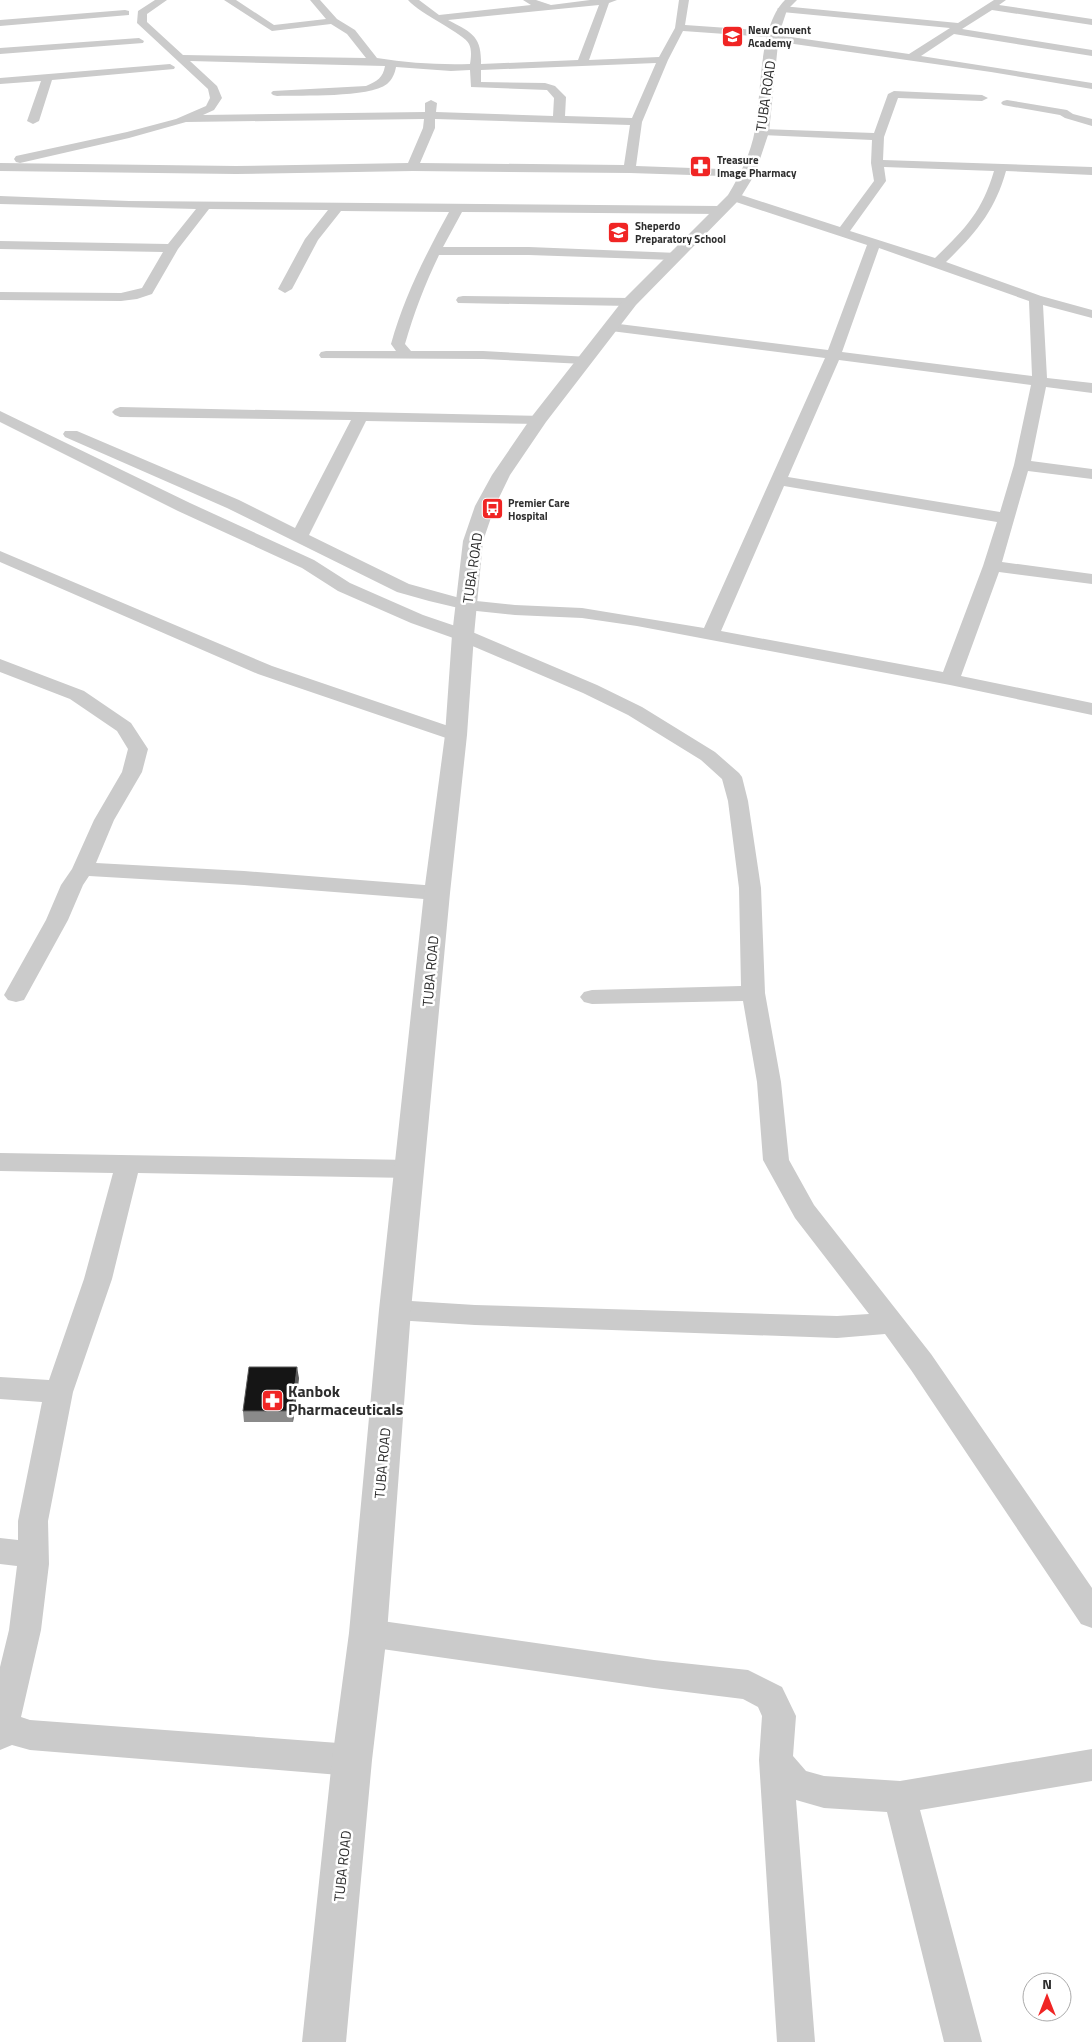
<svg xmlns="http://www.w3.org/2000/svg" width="1092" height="2042" viewBox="0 0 1092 2042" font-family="'Titillium Web',sans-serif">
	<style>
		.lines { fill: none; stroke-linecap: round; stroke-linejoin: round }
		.minor { fill: #cbcbcb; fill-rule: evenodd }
		.tertiary { fill: #cbcbcb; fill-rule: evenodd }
		.wall { fill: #8a8a8a }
		.shaded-wall { fill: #5b5b5b }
		.building { fill: #151515; stroke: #5b5b5b }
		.labels { text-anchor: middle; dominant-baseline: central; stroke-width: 5; stroke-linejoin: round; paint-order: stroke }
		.far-poi-label { font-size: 11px; font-weight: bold; fill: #2e2e2e; stroke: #fff; text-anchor: start }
		.street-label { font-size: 14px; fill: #2e2e2e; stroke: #fff }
		.near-poi-label { font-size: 16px; font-weight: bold; fill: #2e2e2e; stroke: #fff; text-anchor: start }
	</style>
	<rect width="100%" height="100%" fill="#fff"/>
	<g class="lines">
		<path class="minor" d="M155,0H167L147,14V22L183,55L366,58L347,34L331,24L272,31L224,0H236L274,25L326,19L310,0H320L337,19L355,30L377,58C408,63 439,65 470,64C471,58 472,50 469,44C465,34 420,14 408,0H419L439,15L531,5L523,0H536L551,5L590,0H617L609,3L589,60L659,57L675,28L679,0H689L685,25L773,31L777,32V35L909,54L950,28L782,12L777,9L782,6L958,23L994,0H1006L999,5L1092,19V25L992,10L962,29L1092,50V56L954,34L921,56L1092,83V89L991,72L773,41L769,40V37L683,31L668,60L642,122L636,166L748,170L754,174L752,177L630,173L413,171L236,174L0,171V163L236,166L408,163L423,128L424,119L186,122L129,138L20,163L16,162L14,159L16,156L127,132L176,119L206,106L210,98L208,89L137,23L138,11ZM599,5L578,60L481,64C482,35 470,32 448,20ZM190,61L385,66C383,78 377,81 366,86L273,91L271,93L273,95L277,96C301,95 369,98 387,84C392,80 395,73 396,67L451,71L470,70L471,87L547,90L554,98L553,116L436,112L437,103L431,100L425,103V112L203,115L214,110L222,98L217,86ZM656,63L632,118L565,116L566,97L555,86L545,83L481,82V70ZM435,119L630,125L624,165L420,163L435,128Z
			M125,10L129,11V15L0,26V20Z
			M139,38L144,41L143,43L0,54V48Z
			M170,64L175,67L174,69L52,80L39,121L33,124L27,121L41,81L0,84V78Z
			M894,91L982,95L988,98L982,101L898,98L884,137L883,160L1092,167V175L1006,171C995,211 975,234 946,262L1041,296L1092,310V318L1043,305L1047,378L1092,383V393L1046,387L1031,461L1092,469V479L1028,471L1002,562L1092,574V584L999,572L961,676L1092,703V715L950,685L637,626L582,618L515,615L467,610L429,601L397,592L227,508L65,437L63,434L65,431H77L239,500L295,528L351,420L120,417L115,415L112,412L115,409L120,407L544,416L547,419L544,422L539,424L366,421L309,535L409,584L467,600L515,605L582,608L704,628L825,358L611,331L606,330L604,327L606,324L611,323L828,350L867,245L730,200L728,197L730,194H738L840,227L874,181L871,163L872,140L762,135L756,132L762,129L874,133L888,94ZM884,167L994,171C982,212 965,229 935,258L850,231L886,181ZM879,248L1029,301L1032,376L842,352ZM839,360L1031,385L1014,465L1000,512L788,477ZM784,486L997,522L983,566L943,672L721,631Z
			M1007,100L1067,110L1073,114L1092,119V126L1065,118L1060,115L1003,105L1001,103L1003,101Z
			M0,196L129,201L719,206L725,210L719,214L462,212L443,247H529L678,253L680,256L673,260L529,255H439C425,284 414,313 405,344L411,351H483L589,357L591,360L589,363L584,364L483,359L321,358L319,355L321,352L326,351H396L391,344C404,297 426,254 449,212L341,211L318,240L292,289L285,293L278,289L305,239L328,210L209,209L178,249L152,294L137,299L121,301L0,300V292L121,293L142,288L163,252L0,249V241L168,244L196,209L0,204Z
			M463,296L630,298L637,302L630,306L458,303L456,300L458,297Z
			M0,411L190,503L314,560L350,583L423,615L470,631L597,685L642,707L715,752L739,773L742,777L748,801L761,888L765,993L781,1082L789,1160L814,1205L931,1354L1092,1588V1628L1081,1624L911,1370L885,1334L837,1338L475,1325L395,1320L385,1317L381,1310L385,1303L395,1300L475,1305L837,1316L869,1314L795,1218L763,1160L757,1082L743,1001L592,1004L584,1002L580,997L584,992L592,990L741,986L739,888L728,801L722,779L701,760L628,715L583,693L456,639L411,623L338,591L302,568L178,511L0,422Z
			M0,551L272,666L463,731L466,735L463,739L456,741L449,739L258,674L0,562Z
			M0,659L84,691L131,723L148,749L142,772L114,820L96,863L244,871L437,886L445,888L448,893L445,898L437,900L244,885L89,876L83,885L68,920L24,1000L16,1002L8,1000L4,995L46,920L61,885L72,869L94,820L122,772L128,749L117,731L70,699L0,672Z
			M0,1153L410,1160L419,1163L423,1169L419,1175L410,1178L138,1173L112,1279L73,1392L48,1521L49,1564L41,1630L21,1717L30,1720L352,1744L364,1749L369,1760L364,1771L352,1776L30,1750L12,1745L0,1750V1667L9,1630L17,1566L0,1564V1538L18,1540V1521L42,1402L0,1399V1377L49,1380L84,1279L113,1173L0,1171Z
			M368,1619L654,1660L748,1670L782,1687L796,1716L793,1756L806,1771L824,1776L900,1781L1092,1749V1781L920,1810L982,2042H944L887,1812L824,1808L796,1800L815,2042H777L759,1760L762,1716L758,1707L743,1699L654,1688L368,1647L357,1643L352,1633L357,1623Z"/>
		<path class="tertiary" d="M785,0H797L787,10L779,34L769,132L755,174L739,200L636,305L546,422L510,475L495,506L483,541L474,635L467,735L450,893L411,1310L387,1633L372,1760L346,2042H302L332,1760L349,1633L379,1310L424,893L445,735L452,635L463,541L475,506L492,475L533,415L624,299L728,195C740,175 751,153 755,130C762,94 758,26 785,0Z"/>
	</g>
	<path class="wall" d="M299,1378L293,1422H244L243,1411Z"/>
	<path class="shaded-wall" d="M297,1367L299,1378L293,1422L292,1411Z"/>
	<path class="building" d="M249,1367H297L292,1411H243Z"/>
	<defs>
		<symbol id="school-square" viewBox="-11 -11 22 22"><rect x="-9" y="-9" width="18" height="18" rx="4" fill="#f02524" stroke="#fff"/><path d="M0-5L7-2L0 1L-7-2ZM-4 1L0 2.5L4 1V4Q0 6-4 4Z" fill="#fff"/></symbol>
		<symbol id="pharmacy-square" viewBox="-11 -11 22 22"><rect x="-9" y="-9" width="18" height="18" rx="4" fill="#f02524" stroke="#fff"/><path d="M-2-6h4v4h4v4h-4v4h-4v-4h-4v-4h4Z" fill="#fff"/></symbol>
		<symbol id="bus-square" viewBox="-11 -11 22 22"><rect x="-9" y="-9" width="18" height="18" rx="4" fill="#f02524" stroke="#fff"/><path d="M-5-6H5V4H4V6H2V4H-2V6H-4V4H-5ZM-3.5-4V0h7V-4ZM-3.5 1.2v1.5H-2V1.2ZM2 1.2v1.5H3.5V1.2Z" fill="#fff"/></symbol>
	</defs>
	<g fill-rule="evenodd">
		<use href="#school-square" x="720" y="24" width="25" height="25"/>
		<use href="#pharmacy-square" x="688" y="154" width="25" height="25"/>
		<use href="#school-square" x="606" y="220" width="25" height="25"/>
		<use href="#bus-square" x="480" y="496" width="25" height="25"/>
		<use href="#pharmacy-square" x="260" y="1388" width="25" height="25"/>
	</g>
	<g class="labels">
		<g class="far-poi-label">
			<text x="748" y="30">New Convent<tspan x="748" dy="13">Academy</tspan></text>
			<text x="717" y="160">Treasure<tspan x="717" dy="13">Image Pharmacy</tspan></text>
			<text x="635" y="226">Sheperdo<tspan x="635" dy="13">Preparatory School</tspan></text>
			<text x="508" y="503">Premier Care<tspan x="508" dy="13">Hospital</tspan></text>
		</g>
		<g class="street-label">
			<text transform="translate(765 96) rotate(-82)">TUBA ROAD</text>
			<text transform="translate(472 568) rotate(-82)">TUBA ROAD</text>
			<text transform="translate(430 971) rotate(-85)">TUBA ROAD</text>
			<text transform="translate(382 1463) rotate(-85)">TUBA ROAD</text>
			<text transform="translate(342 1866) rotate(-84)">TUBA ROAD</text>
		</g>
		<g class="near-poi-label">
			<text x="288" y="1391">Kanbok<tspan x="288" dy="18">Pharmaceuticals</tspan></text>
		</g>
	</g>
	<g transform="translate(1047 1997)"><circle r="24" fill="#ffffff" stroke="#ababab"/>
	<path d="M0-4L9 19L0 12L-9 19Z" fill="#f02524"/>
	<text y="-8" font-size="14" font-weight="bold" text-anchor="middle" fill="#2e2e2e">N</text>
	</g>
</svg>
